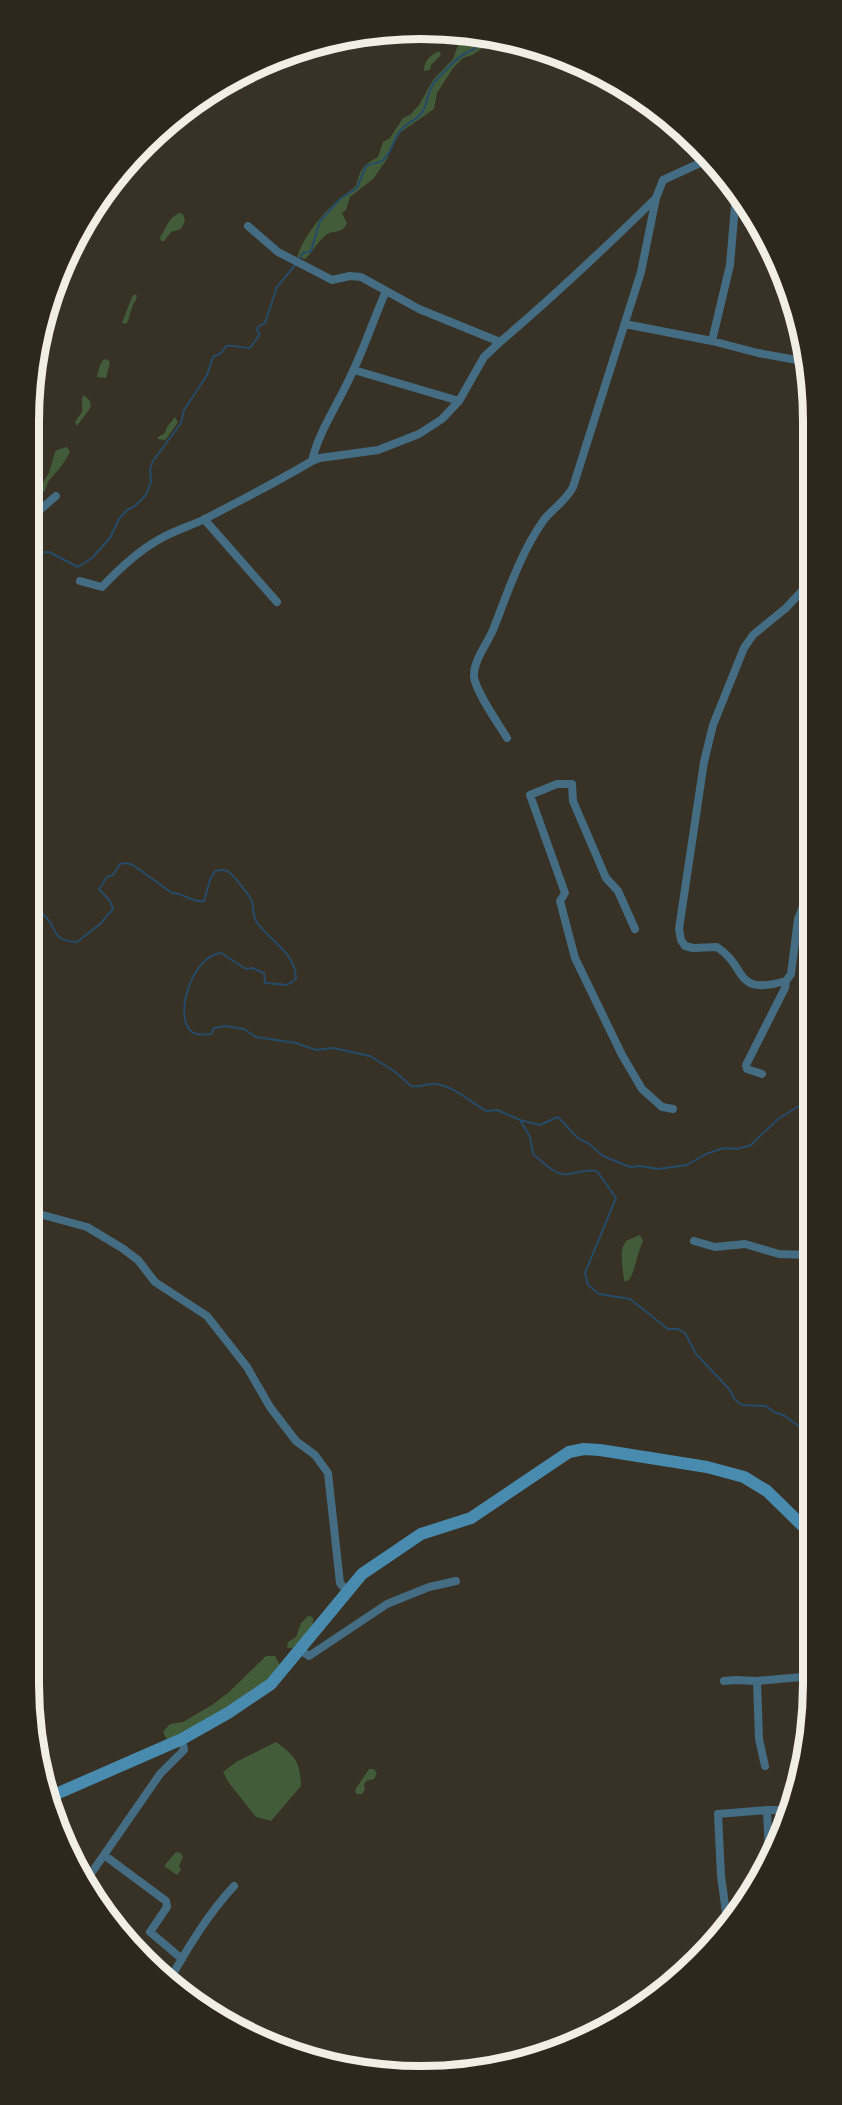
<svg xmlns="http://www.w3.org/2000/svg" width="842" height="2105" viewBox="0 0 842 2105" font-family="Georgia,serif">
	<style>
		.green { fill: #425c3a }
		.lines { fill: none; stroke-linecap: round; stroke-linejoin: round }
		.stream { stroke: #264b69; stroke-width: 2 }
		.street { stroke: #446c82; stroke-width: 8 }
		.secondary { stroke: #498baf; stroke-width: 12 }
		.rim { fill: none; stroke: #f1eee6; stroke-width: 8 }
	</style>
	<rect width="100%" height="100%" fill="#373225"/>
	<path class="green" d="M471,32L486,35L489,44L472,55L463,58L453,68L437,93L434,109L401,132L391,148L387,159L373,179L350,197L346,210L342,213L347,223C342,235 334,229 326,235C317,242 313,252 305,259L297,257C308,227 331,204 356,186C361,168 362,166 378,157L383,142L390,138L403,118L410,115L419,105L433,80L453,59L461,37Z
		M439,51L441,55L431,65L430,70L424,71C424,61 429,56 439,51Z
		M254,67L258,68L259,72L256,76H247L242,90L238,87L243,72Z
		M179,213L183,214L185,221L181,229L171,232L164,241H161L160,237C167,228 167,219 179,213Z
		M135,294L137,296C136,301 133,303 132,308C129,314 130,319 126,324L122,323L132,297Z
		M107,359L110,362L106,378L97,377L100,365L103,360Z
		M84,395L90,401L91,407L77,426L75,422L82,412V398Z
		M175,417L178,422L167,438L165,440L158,439V437L165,433L167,427Z
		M67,447L70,452C65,462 59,469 51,478C47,482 47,487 44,492L40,487L49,473L55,452L57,450Z
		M38,490L42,492V498C37,504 36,510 29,515V499Z
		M640,1235L643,1241C637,1254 636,1267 630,1279L625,1282C623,1278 621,1255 622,1251C622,1247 625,1244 626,1241Z
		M308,1616L313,1617C315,1629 301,1641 293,1648H287L288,1642L296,1637L301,1623Z
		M266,1656H275L280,1665L272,1679L229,1708L167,1740L163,1732L170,1724L183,1722L212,1705L229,1692Z
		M276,1742C296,1757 300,1761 301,1786L271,1821L256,1817L229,1783L223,1772L236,1762Z
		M369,1769H374L377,1773L374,1779L366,1781L364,1785L365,1790L362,1794H356L355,1790Z
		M176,1852L181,1853L183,1857L179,1866L181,1870L177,1875L164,1866Z"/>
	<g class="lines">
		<path class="stream" d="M299,259L303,253L311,251L320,221L341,198L357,188L366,166C372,163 378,164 383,160C394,151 392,138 402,129C408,122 419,119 423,111C429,99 427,89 438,78C446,70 456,58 466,53C475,48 482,47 484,35
			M28,553L49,552L78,567L92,558L110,538L119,519L127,510L135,506L146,495L151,482L150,469L153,461L181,423L184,410L207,375L213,357L221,353L226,346C235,345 241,348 250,348L260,334L257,331L258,327L265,323L277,287L296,264
			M28,905C34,908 41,912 45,916C58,929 51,941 77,942L100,924L113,909L110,901L99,889L107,877L113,875L120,864L127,863L133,865L172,893C184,893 192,903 204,901L210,880L215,871C220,870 224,869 229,872C234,876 250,896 252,901C254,909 252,917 258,924C272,942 296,954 296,979L287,985L265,983L264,973L252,968L246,969L221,953C191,955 170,1025 196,1034C200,1035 207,1034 211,1034L214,1028L226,1026L244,1029L256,1037L296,1043L316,1050L333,1048L370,1056L394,1071L411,1086C419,1088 426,1083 435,1084C455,1086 470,1102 486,1111L497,1110L520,1120L540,1125L558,1117L579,1139L588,1143L603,1156L630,1167L640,1166L658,1169L687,1165L706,1154L724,1148L737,1149L751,1145L778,1119L812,1098
			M520,1120L530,1137L533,1154C543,1162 556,1177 569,1174C580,1172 586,1169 597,1171L616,1198L585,1273L588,1285L599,1294L630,1299L668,1329H678L685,1333L696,1354L730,1390L734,1399L742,1405L766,1406L774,1412L785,1416L804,1430L806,1440L813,1441"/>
		<path class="street" d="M248,226L278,252L332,280L350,276L361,277L419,309L500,342C554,296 605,248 656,198
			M625,324L712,341L758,353L808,362
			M712,341L730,265L736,194
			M354,370L459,401
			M312,461L320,458L378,450L419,434L442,419L459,401L484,357L500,342
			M204,519L277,602
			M28,520L56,496
			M811,577L801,592L786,608L753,635L744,648L713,725L704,762L679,929L681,940L685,946L693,948L717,947C749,968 732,996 786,981L791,974L798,919L811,886
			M80,581L102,587C119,569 137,552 158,540C173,531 190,526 205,519C241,500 277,482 312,461C319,430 339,403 352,373C365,346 374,318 386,291
			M507,738C498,723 476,692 474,677C473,661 487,644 493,630C508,592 520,554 543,521C553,508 566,501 573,487L641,272L656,198L663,180L711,158
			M635,929L618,891L606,878L573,801L572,784H557L530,795L565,893L560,901L575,958L622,1055L642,1089L662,1107L673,1109
			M762,1074L747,1069L746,1065L785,988L786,981
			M28,1211L87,1227L122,1248L138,1260L155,1282L207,1316L247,1367L270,1407L296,1441L315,1455L328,1473L340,1583L347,1591
			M694,1241L715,1247L745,1244L779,1254L812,1255
			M300,1650L309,1656L387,1604L429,1587L456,1581
			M724,1681L736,1680L757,1681L813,1676
			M757,1681L759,1739L765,1766
			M767,1810L769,1855
			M104,1855L166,1901L167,1907L150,1932L182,1959
			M88,1878L160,1774L184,1750L182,1739
			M728,1927L721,1876L718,1814L767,1810H793
			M170,1979C189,1946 208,1914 234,1886"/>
		<path class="secondary" d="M47,1798L182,1739L228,1713L271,1684L362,1574L421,1534L471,1518L569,1452L584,1449L600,1450L707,1467L744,1477L767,1491L813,1536"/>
	</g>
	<path d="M0 0H842V2105H0ZM421 39H421A382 382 0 0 1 803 421V1684A382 382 0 0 1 421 2066H421A382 382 0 0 1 39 1684V421A382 382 0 0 1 421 39Z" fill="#2d281b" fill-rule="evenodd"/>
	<path class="rim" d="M421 39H421A382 382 0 0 1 803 421V1684A382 382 0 0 1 421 2066H421A382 382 0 0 1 39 1684V421A382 382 0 0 1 421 39Z"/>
</svg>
